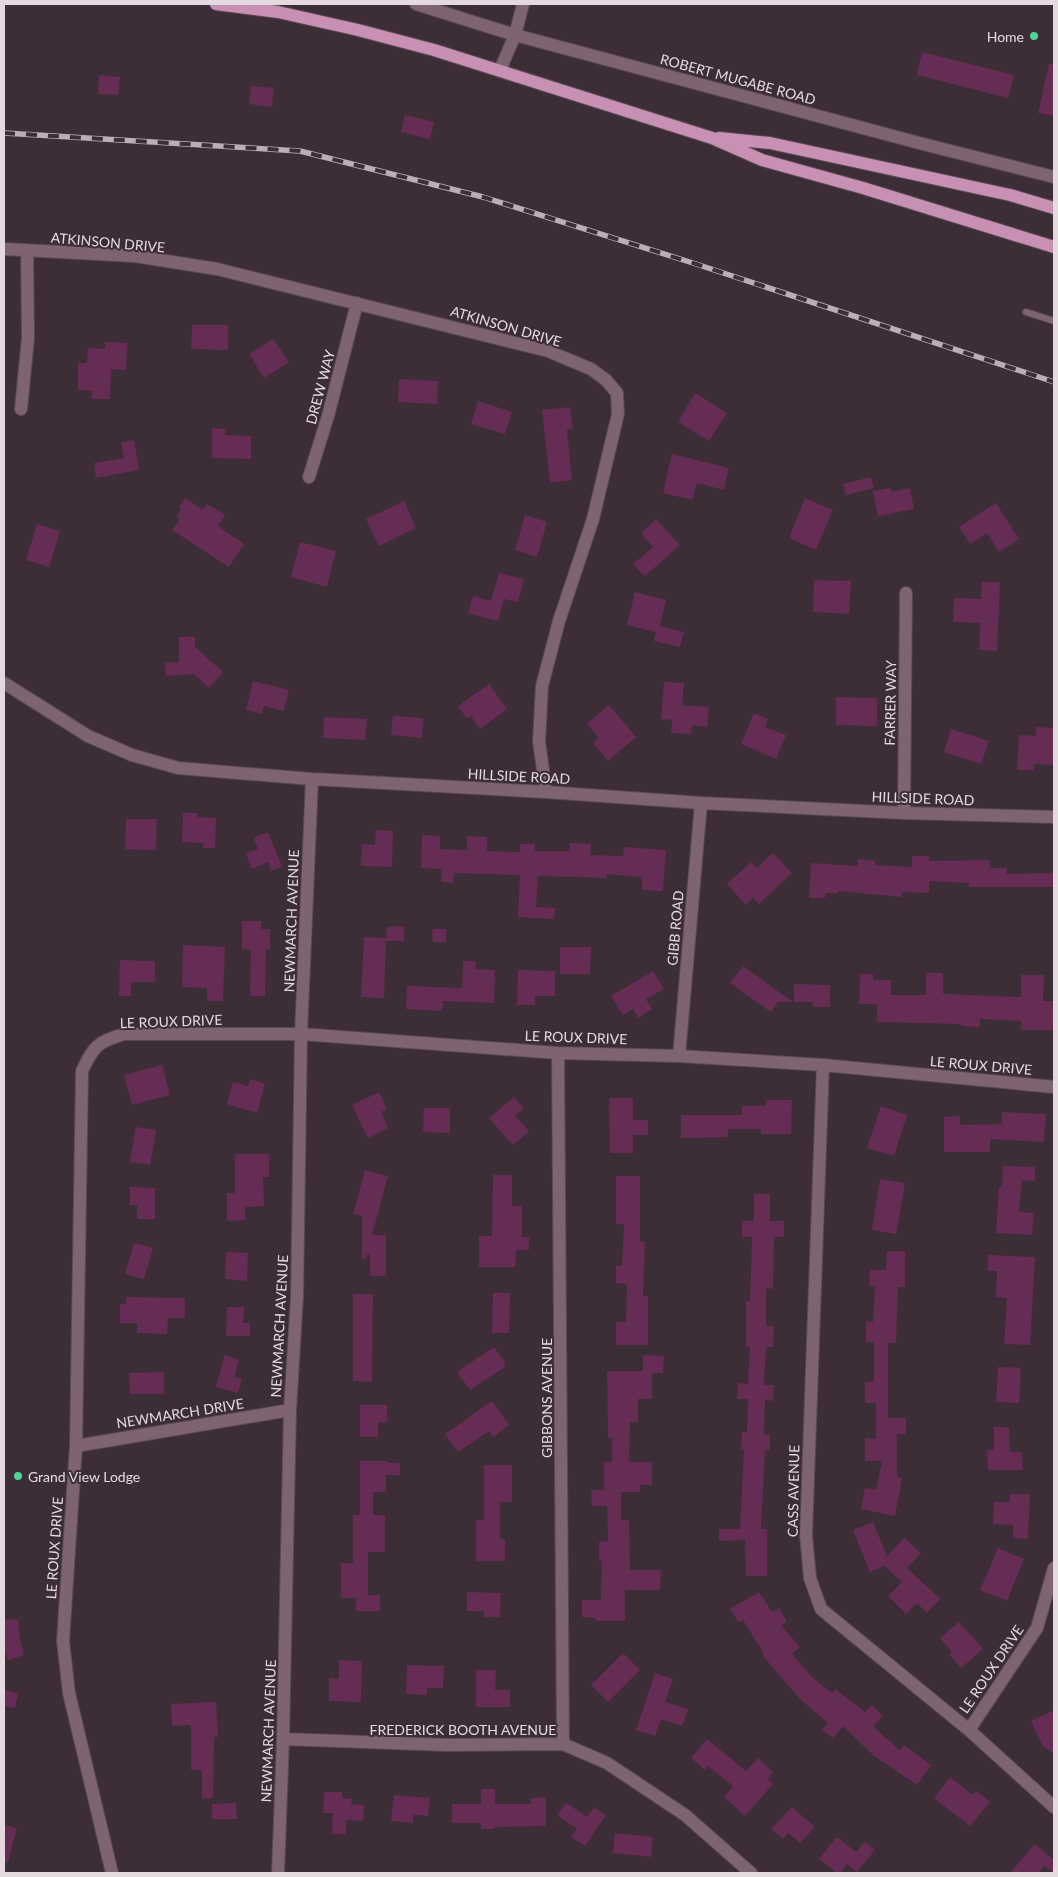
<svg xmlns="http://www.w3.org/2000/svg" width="1058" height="1877" viewBox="0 0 1058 1877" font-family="Lato,sans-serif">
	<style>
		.building { fill: #652d53 }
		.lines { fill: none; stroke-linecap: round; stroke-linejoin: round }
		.lane-casing { stroke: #584952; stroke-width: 8 }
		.street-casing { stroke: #584952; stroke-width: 14 }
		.primary-casing { stroke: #584952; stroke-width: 14 }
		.lane { stroke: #7e6373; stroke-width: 6 }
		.street { stroke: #7e6373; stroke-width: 12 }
		.primary { stroke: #c891b3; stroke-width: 12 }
		.rail-casing { stroke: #baafb6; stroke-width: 5.5 }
		.rail { stroke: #3d2d37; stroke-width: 4; stroke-dasharray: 11; stroke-linecap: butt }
		.poi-dot { fill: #4fd399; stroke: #3d2d37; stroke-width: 2 }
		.labels { text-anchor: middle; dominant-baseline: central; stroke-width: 4; stroke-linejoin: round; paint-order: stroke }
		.poi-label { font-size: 14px; fill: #e3d9df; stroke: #3d2d37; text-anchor: end }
		.street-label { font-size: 14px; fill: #e3d9df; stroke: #3d2d37 }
	</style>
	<rect width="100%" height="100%" fill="#3d2d37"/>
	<path class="building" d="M922,52L1014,75L1008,98L917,75Z
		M1049,64H1054V116L1038,113Z
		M99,75L120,77L118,95L98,94Z
		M251,86L274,88L272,107L249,104Z
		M405,115L434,122L430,139L401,132Z
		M192,325H228V350L191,349Z
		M273,339L289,362L264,378L249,354Z
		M105,342L127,343L126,370L111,369L110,399H92V391L78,390V363H87L88,348L105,349Z
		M399,379L438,381L437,404L398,402Z
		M695,393L727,413L709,441L678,422Z
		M478,401L512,412L505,434L471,424Z
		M570,407L573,429L567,430L572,480L550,483L542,410Z
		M212,428L225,429V435L251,436V459L212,458Z
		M134,440L139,470L96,478L94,463L124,458L121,442Z
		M672,454L729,468L724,490L697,483L692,500L663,493Z
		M871,477L874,488L846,495L843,484Z
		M891,488L892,492L910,488L914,509L878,516L873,491Z
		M185,498L203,510L207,504L225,515L218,526L244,544L229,567L172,530L180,519L176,517L181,509L179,507Z
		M805,498L833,510L816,550L789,538Z
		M404,501L416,528L379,546L366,519Z
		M996,503L1019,539L999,552L987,533L970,544L959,527Z
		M525,515L547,522L537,557L515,550Z
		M656,519L680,545L645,576L633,564L653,547L641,533Z
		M37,524L60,531L49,567L26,560Z
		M300,542L336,551L327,587L291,577Z
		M499,573L524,579L518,602L504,599L498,621L468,613L473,596L491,601Z
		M814,580L851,581L849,614L813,612Z
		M982,582H1000L997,651L979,650L980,623L953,622L954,598L981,599Z
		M635,592L666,600L660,626L684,632L680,647L654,641L656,632L627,625Z
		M179,637H195V647L223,672L209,688L194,674L166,676L165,663L179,662Z
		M253,681L289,690L284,711L264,706L262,714L246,710Z
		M664,682L684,683L682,705L709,707L707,727L692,725L691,734L671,733L672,720L661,719Z
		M489,684L507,709L480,729L471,716L467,719L458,706Z
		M836,697L877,698V726L836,725Z
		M609,705L636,737L608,761L593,743L599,738L587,724Z
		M754,713L768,719L765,727L786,735L776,759L741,744Z
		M393,716L423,718L422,738L391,735Z
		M324,717L367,719L365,740L323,738Z
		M1036,727L1054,728V765L1034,764V770H1017L1019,735L1036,736Z
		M951,729L989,741L981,764L944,752Z
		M183,813H197V817L216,818L215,848H203V843L182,842Z
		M126,819H157L156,850L125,849Z
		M376,830L393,831L392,867L361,866L362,844L375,845Z
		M268,832L282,866L271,871L268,862L252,869L246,854L258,849L253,838Z
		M422,835L440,836V849L467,850V836L487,837V851L520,852V844H535V851H570V843L591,844L590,855L623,856L624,847L666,850L663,891L642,890V877L607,874V878L538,876L536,907L555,908L554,919L518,917L520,875L454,873L453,883L441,882L442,869L421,868Z
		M773,853L792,873L759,904L753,898L746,905L727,884L751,862L757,868Z
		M912,856H929V861L990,860V868H1007L1006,874L1054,873V887H969V883L929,881V893L902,892L901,897L838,891V893H825V898H809L811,863L858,866V859L875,861V865L912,867Z
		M242,921H261V929H270V950H266L265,996H250L251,950L242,949Z
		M404,926V941H386L384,998L361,997L364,937L386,938L387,927Z
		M432,929H446V942H433Z
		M183,945L225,947L223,1001H207V988L182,987Z
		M560,947H591L590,974H560Z
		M120,960L155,961V982H131V996H119Z
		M463,961H476L475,969L495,970L494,1003L443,1001L442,1011L406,1009L407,986L462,988Z
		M743,966L793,1002H778L771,1012L730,983Z
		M518,970L555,971V996H535V1005H517Z
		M653,971L664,989L646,999L652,1009L638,1018L633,1009L623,1015L611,996Z
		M926,973H943V994L1021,997V975H1044L1043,1001H1054V1030H1021V1021L980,1019L979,1027L961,1026V1024L877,1022V1004H859L860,974H873V980H891V995H926Z
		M794,984L830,985V1007H813V1002H794Z
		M162,1065L170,1095L132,1105L124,1075Z
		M250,1079L265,1084L257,1113L227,1104L233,1082L248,1086Z
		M379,1092L387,1109L381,1112L388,1128L368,1138L352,1105Z
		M514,1097L524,1108L515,1116L529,1131L513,1145L489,1118Z
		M609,1098H633V1120H648V1135H633V1153H610Z
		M766,1100H792L791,1134H761V1129H728V1137L681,1138V1115H742V1106H766Z
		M881,1106L907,1115L894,1156L867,1148Z
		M424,1108H450V1133L423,1132Z
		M1002,1112L1046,1114L1044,1142L990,1139V1152H944V1117L960,1116V1125L1002,1124Z
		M136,1127L156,1130L150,1165L130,1162Z
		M235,1154H269V1177H263L264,1206L245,1207V1220L227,1221V1193H235Z
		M1003,1166L1035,1167V1181L1022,1180L1019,1212L1034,1213L1032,1235L996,1233L999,1187H1002Z
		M365,1170L388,1176L372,1235H386V1276H370V1254H367L366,1259L362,1258V1216L353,1214Z
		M493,1175H512V1206H522V1237H529V1250H516L515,1267H479V1236H492Z
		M616,1176H640V1241L645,1242L643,1296H648V1345H616V1322H626L627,1284L616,1283V1266H622L624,1224H616Z
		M880,1179L905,1183L896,1234L872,1230Z
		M130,1187L155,1188V1219H137V1205H130Z
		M754,1194H770V1221H784V1237H774L773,1289L766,1288V1326H774L773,1347H766L764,1385H774L773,1401L765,1400L764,1434L770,1435V1450H765L761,1529H767V1576H746L745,1540L719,1541V1529H740L744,1449H741L742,1432H747L748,1399H737L738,1383L748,1384L750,1347L746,1346V1301H750L752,1237H742V1221H754Z
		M134,1243L153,1248L144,1279L125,1274Z
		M887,1251H905V1287H898L896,1343H888V1418H906V1434H897V1477L902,1478L895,1516L861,1509L865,1488L876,1490L882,1461H865V1438L876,1439V1403H865V1382H874V1342H866V1321L873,1322L875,1286H869L870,1270H886Z
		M226,1252L248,1253L247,1281L225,1279Z
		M988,1255L1035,1257L1030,1345L1004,1344L1007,1298L996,1297L997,1271H988Z
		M493,1293H510L509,1333H492Z
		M353,1294H373L372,1382L353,1381Z
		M126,1297L185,1298V1318H168L167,1334L137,1333V1323H120V1304H126Z
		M227,1307H244L243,1323H250V1336H226Z
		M494,1347L505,1362V1367L470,1390L457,1372Z
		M225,1355L239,1360L234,1377L242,1379L238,1393L216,1387Z
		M643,1355L664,1356L663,1373H652V1399H638V1422H630L629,1462H652V1485H640V1492H621V1520H629L630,1570H661L660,1590H625V1621H596V1618L582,1617V1600H601L602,1561H599V1542L608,1541L607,1506H592L591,1490H604V1462H612V1438H608L607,1371H643Z
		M998,1367L1021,1368L1019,1403L996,1402Z
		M164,1372V1394H130L129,1373Z
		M492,1401L509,1425L493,1437L489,1431L458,1452L445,1434Z
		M360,1405H387V1422H378V1437H360Z
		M994,1427H1009L1010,1452H1022L1023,1470H988L987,1450H994Z
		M360,1461H387V1463H400V1475H386V1492H373V1515H385V1552H368V1595H380V1611H356V1598H341V1563H353V1515H360Z
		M484,1465H512V1502H500V1539H505V1561H476V1520H484Z
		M1010,1494H1030L1028,1539L1013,1538V1525L993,1524L994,1502H1010Z
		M873,1522L887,1556L904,1538L921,1553L907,1568L940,1599L927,1613L917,1603L906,1614L888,1596L902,1582L884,1566L870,1572L853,1530Z
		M998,1548L1024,1559L1007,1601L980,1590Z
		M467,1592L501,1593L500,1617H484V1611H467Z
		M759,1592L772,1612L779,1608L787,1622L781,1625L800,1647L792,1654L813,1678L832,1693L835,1689L865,1712L872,1705L883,1716L873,1726L900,1751L904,1745L931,1765L917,1785L873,1755L843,1726L833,1738L822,1730L828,1723L802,1701L763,1656L764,1654L743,1620L739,1623L730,1609Z
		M4,1619L18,1620L20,1639L24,1655L8,1660L4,1649Z
		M959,1622L983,1649L961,1668L949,1654L952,1652L940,1638Z
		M623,1653L640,1670L608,1702L591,1685Z
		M339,1660L362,1661L361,1702L329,1701V1678L339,1679Z
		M407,1665L444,1666L443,1688H427V1695L406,1694Z
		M476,1670H496L495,1690H510V1707H476Z
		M655,1673L673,1679L665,1702L688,1709L682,1726L661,1719L655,1736L636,1730Z
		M4,1690L18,1693L15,1708L4,1706Z
		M216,1702L218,1737H214L213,1798L202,1799V1770H191V1725L172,1726L171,1704Z
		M1054,1710V1754L1042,1745L1031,1721Z
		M707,1739L746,1771L758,1758L773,1772L768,1779L773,1784L745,1816L724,1797L733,1786L708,1766L705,1770L691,1758Z
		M950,1777L973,1795L976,1791L990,1802L970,1826L934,1798Z
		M481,1789H495V1804H531V1798L546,1797V1826L495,1827L494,1829H481V1823H452V1804H481Z
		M324,1792H342V1798L352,1799L351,1804L364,1805L363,1821L346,1820V1834H332L333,1813H323Z
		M394,1795L430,1798L428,1816L413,1815V1823L391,1821Z
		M236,1803L237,1819H212V1804Z
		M566,1803L587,1817L594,1807L606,1815L585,1846L571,1837L577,1829L557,1815Z
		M792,1807L815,1827L800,1843L788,1833L783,1839L771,1829Z
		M4,1825L17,1828L8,1862H4Z
		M615,1833L653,1837L651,1857L613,1853Z
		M837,1837L856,1852L865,1842L875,1850L857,1872L847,1864L840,1873H837L819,1859Z
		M1035,1844L1054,1860V1873L1044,1866L1038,1873H1010Z"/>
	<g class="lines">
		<defs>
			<path id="lane" d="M1026,312L1054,321"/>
			<path id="street" d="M416,4L515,35L919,143L1054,177
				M500,70L515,35L523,4
				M4,249L135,256L217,269L548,351L591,369L606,380L617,393L618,414L593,519L559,621L542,686L539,741L546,792
				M21,409L28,338L27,250
				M309,477L328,416L357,303
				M4,683L88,736L132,755L178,768L312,779L546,792L701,803L904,813L1054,817
				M904,813L906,593
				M558,1053L563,1744
				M679,1056L701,803
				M823,1065L806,1535L810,1578L821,1609L969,1730L1054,1807
				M76,1446L290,1410
				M969,1730L1037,1628L1054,1568
				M283,1739L447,1745L563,1744L607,1763L685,1815L751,1873
				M112,1873L69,1693L63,1641L76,1446L82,1071C94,1046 97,1042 124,1034H301L558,1053L679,1056L823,1065L1054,1087
				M278,1873L283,1739L290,1410L297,1297L301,1034L312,779"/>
			<path id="primary" d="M216,4L278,12L358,30L434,50L712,138L762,160L863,188L1054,247
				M719,138L770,143L1010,195L1054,208"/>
		</defs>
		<use href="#lane" class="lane-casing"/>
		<use href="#street" class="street-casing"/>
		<use href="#primary" class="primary-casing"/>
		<use href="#lane" class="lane"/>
		<use href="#street" class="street"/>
		<use href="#primary" class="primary"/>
		<defs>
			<path id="rail" d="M4,133L300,151L483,197L696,264L1054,382"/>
		</defs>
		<use href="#rail" class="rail-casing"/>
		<use href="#rail" class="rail"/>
	</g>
	<g class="poi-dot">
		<circle cx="1034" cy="36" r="5"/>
		<circle cx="18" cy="1476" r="5"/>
	</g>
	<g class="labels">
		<g class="poi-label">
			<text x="1024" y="36">Home</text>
			<text x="28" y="1476" text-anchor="start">Grand View Lodge</text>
		</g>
		<g class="street-label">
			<text transform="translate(738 79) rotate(15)">ROBERT MUGABE ROAD</text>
			<text transform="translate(108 242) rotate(5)">ATKINSON DRIVE</text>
			<text transform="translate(506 326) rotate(16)">ATKINSON DRIVE</text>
			<text transform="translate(320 387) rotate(-75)">DREW WAY</text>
			<text transform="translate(890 703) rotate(-89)">FARRER WAY</text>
			<text transform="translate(519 776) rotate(3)">HILLSIDE ROAD</text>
			<text transform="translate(923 798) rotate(2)">HILLSIDE ROAD</text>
			<text transform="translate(291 921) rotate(-88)">NEWMARCH AVENUE</text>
			<text transform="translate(675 928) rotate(-85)">GIBB ROAD</text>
			<text transform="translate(171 1021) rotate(-2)">LE ROUX DRIVE</text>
			<text transform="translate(576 1037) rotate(2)">LE ROUX DRIVE</text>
			<text transform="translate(981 1065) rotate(5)">LE ROUX DRIVE</text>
			<text transform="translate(279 1326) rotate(-87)">NEWMARCH AVENUE</text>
			<text transform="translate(546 1398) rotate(-90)">GIBBONS AVENUE</text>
			<text transform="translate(180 1413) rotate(-9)">NEWMARCH DRIVE</text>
			<text transform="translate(793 1491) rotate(-89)">CASS AVENUE</text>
			<text transform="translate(54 1548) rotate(-86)">LE ROUX DRIVE</text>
			<text transform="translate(991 1669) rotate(-56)">LE ROUX DRIVE</text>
			<text x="463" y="1729">FREDERICK BOOTH AVENUE</text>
			<text transform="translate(268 1731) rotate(-88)">NEWMARCH AVENUE</text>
		</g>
	</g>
	<rect width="1058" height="1877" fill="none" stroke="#e3d9df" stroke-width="10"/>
</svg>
